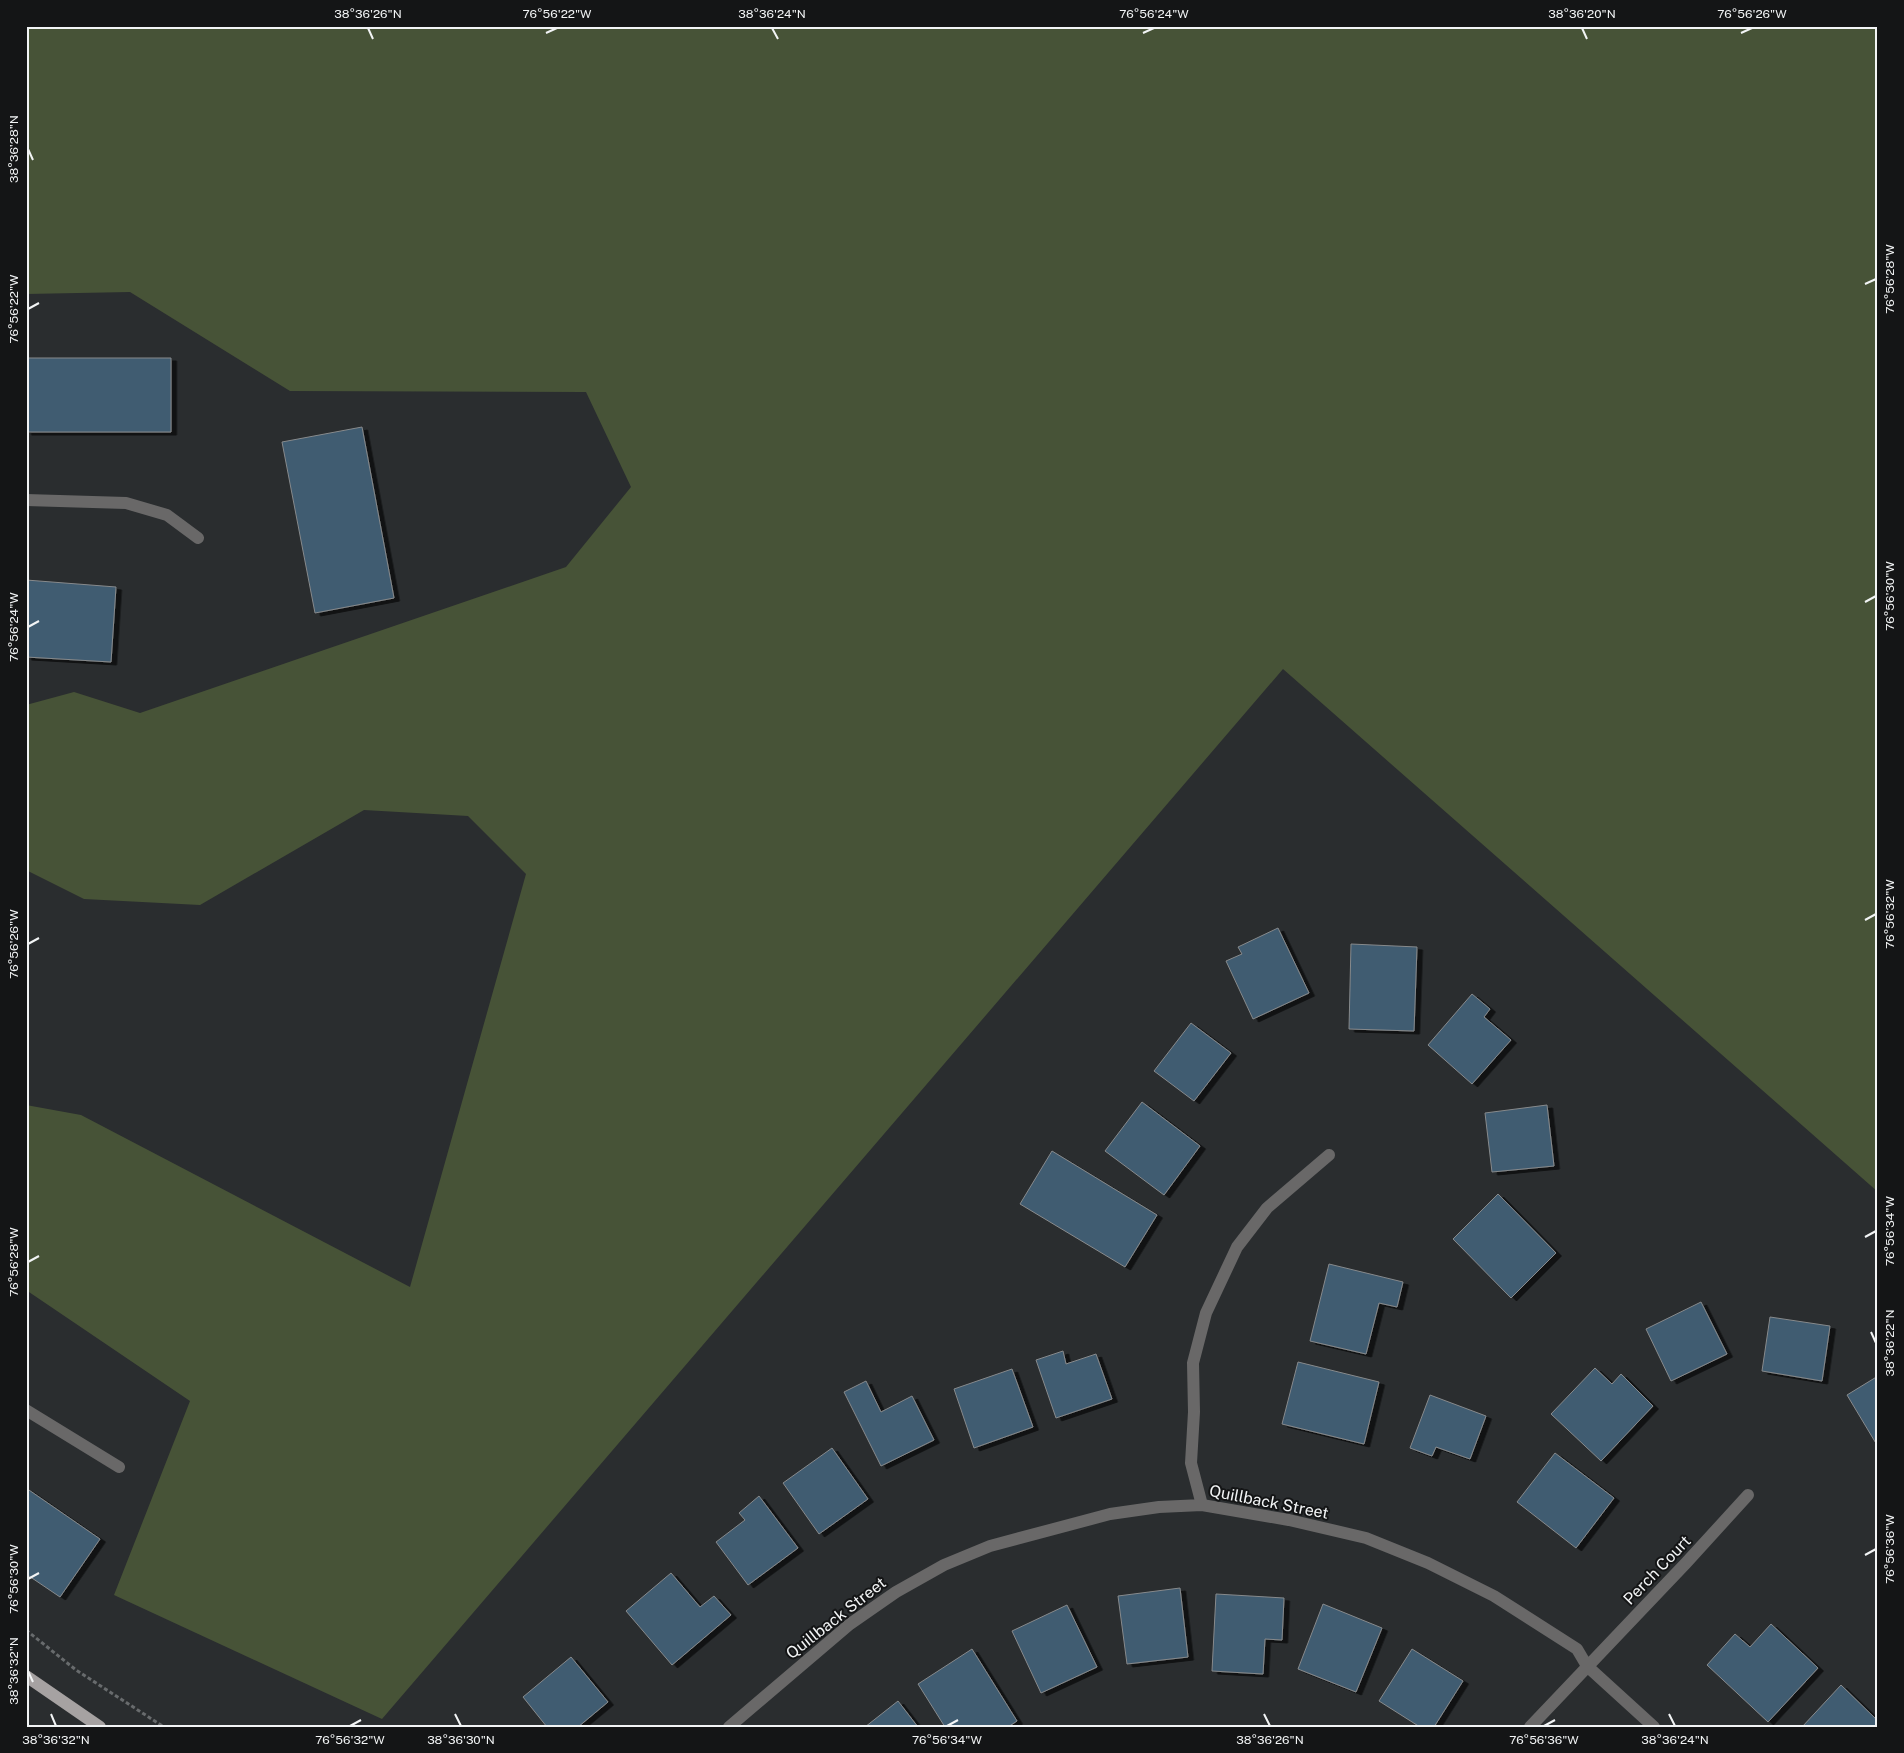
<svg xmlns="http://www.w3.org/2000/svg" width="1904" height="1753" viewBox="0 0 1904 1753" font-family="'Public Sans',sans-serif">
	<style>
		.green { fill: #475337 }
		.building { fill: #3f5b71; stroke: #878a8c; filter: url(#shadow) }
		.lines { fill: none; stroke-linecap: round; stroke-linejoin: round }
		.path { stroke: #686b6d; stroke-width: 3; stroke-dasharray: 4 2.5; stroke-linecap: butt }
		.minor { stroke: #696868; stroke-width: 12 }
		.major { stroke: #a6a2a2; stroke-width: 12 }
		.ticks { fill: none; stroke: #f2f4f5; stroke-width: 2 }
		.labels { text-anchor: middle; dominant-baseline: central; stroke-width: 4; stroke-linejoin: round; paint-order: stroke }
		.street-label { font-size: 16px; fill: #f2f4f5; stroke: #141516 }
		.neatline { fill: none; stroke: #f2f4f5; stroke-width: 2 }
		.ticks-label { font-size: 12px; text-anchor: middle; fill: #f2f4f5 }
	</style>
	<defs>
		<filter id="shadow"><feDropShadow dx="5.5" dy="3" stdDeviation="0" flood-color="#0009"/></filter>
	</defs>
	<rect width="100%" height="100%" fill="#2a2d2f"/>
	<path class="green" d="M26,26H1878V1192L1283,669L382,1719L114,1595L190,1401L26,1290V1105L81,1115L410,1287L526,874L468,816L364,810L200,905L84,899L26,870V705L74,692L140,713L566,567L631,487L586,392L290,391L130,292L26,294Z"/>
	<path class="building" d="M26,358H171V432H26Z
		M362,427L394,598L315,613L282,442Z
		M26,580L116,587L111,662L26,657Z
		M1278,928L1309,993L1253,1019L1226,961L1242,954L1238,947Z
		M1351,944L1417,947L1414,1031L1349,1029Z
		M1472,994L1490,1009L1484,1017L1511,1040L1472,1084L1428,1045Z
		M1191,1023L1231,1053L1194,1101L1154,1071Z
		M1142,1102L1200,1146L1164,1195L1105,1151Z
		M1547,1105L1554,1166L1492,1172L1485,1113Z
		M1052,1151L1157,1215L1125,1267L1020,1204Z
		M1498,1194L1556,1253L1511,1298L1453,1239Z
		M1329,1264L1403,1282L1397,1307L1379,1303L1366,1354L1310,1341Z
		M1701,1302L1727,1354L1671,1381L1646,1329Z
		M1770,1317L1830,1326L1822,1381L1762,1371Z
		M1063,1351L1066,1364L1096,1354L1112,1399L1056,1418L1036,1360Z
		M1298,1362L1379,1382L1364,1444L1282,1424Z
		M1595,1368L1612,1384L1621,1374L1653,1406L1601,1461L1551,1414Z
		M1012,1369L1033,1427L974,1448L954,1389Z
		M1878,1376V1445H1877L1847,1395Z
		M866,1381L881,1412L912,1396L934,1440L881,1466L844,1392Z
		M1430,1395L1486,1416L1470,1459L1436,1447L1432,1456L1410,1448Z
		M832,1448L868,1499L819,1534L783,1483Z
		M1555,1453L1614,1498L1576,1548L1517,1502Z
		M26,1488L100,1539L60,1597L26,1574Z
		M759,1496L798,1548L748,1585L716,1542L745,1520L739,1513Z
		M671,1573L700,1607L714,1596L731,1615L672,1665L626,1611Z
		M1180,1588L1188,1657L1127,1664L1118,1596Z
		M1216,1594L1284,1598L1282,1640L1265,1639L1263,1674L1212,1671Z
		M1323,1604L1382,1628L1356,1692L1298,1669Z
		M1067,1605L1097,1667L1041,1693L1012,1631Z
		M1771,1624L1818,1668L1768,1722L1707,1665L1735,1634L1750,1647Z
		M972,1649L1017,1721L1008,1727H945L918,1684Z
		M1412,1649L1463,1681L1434,1727H1420L1379,1701Z
		M571,1657L608,1702L578,1727H547L523,1697Z
		M1841,1685L1878,1721V1727H1802Z
		M898,1701L918,1727H865Z"/>
	<g class="lines">
		<path class="path" d="M26,1630L76,1670L164,1727"/>
		<path class="minor" d="M26,500L126,503L167,515L198,538
			M26,1410L119,1467
			M1202,1505L1191,1463L1194,1412L1193,1363L1206,1313L1237,1247L1267,1208L1329,1155
			M729,1727L850,1624L896,1592L944,1565L990,1546L1110,1514L1159,1507L1202,1505L1289,1520L1366,1538L1428,1563L1494,1596L1577,1649L1587,1666L1654,1727
			M1530,1727L1686,1563L1748,1495"/>
		<path class="major" d="M26,1676L100,1727"/>
	</g>
	<path class="ticks" d="M368,28L373,39M772,28L778,39M1582,28L1587,39M546,33L557,28M1143,33L1154,28M1741,33L1752,28M28,149L33,160M1865,284L1876,279M28,309L39,303M1865,602L1876,596M28,627L39,621M1865,920L1876,914M28,944L39,938M1865,1237L1876,1231M28,1262L39,1256M1871,1332L1876,1343M1865,1555L1876,1549M28,1579L39,1573M28,1671L33,1682M51,1714L56,1726M455,1714L461,1726M1264,1714L1270,1726M1669,1714L1675,1726M350,1726L361,1720M947,1726L958,1720M1544,1726L1555,1720"/>
	<g class="labels">
		<g class="street-label">
			<text transform="translate(1269 1502) rotate(11)">Quillback Street</text>
			<text transform="translate(1657 1570) rotate(-46)">Perch Court</text>
			<text transform="translate(836 1618) rotate(-38)">Quillback Street</text>
		</g>
	</g>
	<rect width="1904" height="1753" fill="none" stroke="#141516" stroke-width="55"/>
	<rect x="28" y="28" width="1848" height="1698" class="neatline"/>
	<g class="ticks-label">
		<text x="368" y="18">38°36'26"N</text>
		<text x="557" y="18">76°56'22"W</text>
		<text x="772" y="18">38°36'24"N</text>
		<text x="1154" y="18">76°56'24"W</text>
		<text x="1582" y="18">38°36'20"N</text>
		<text x="1752" y="18">76°56'26"W</text>
		<text transform="translate(14 149) rotate(-90)" y="4">38°36'28"N</text>
		<text transform="translate(1890 279) rotate(-90)" y="4">76°56'28"W</text>
		<text transform="translate(14 309) rotate(-90)" y="4">76°56'22"W</text>
		<text transform="translate(1890 596) rotate(-90)" y="4">76°56'30"W</text>
		<text transform="translate(14 627) rotate(-90)" y="4">76°56'24"W</text>
		<text transform="translate(1890 914) rotate(-90)" y="4">76°56'32"W</text>
		<text transform="translate(14 944) rotate(-90)" y="4">76°56'26"W</text>
		<text transform="translate(1890 1231) rotate(-90)" y="4">76°56'34"W</text>
		<text transform="translate(14 1262) rotate(-90)" y="4">76°56'28"W</text>
		<text transform="translate(1890 1343) rotate(-90)" y="4">38°36'22"N</text>
		<text transform="translate(1890 1549) rotate(-90)" y="4">76°56'36"W</text>
		<text transform="translate(14 1579) rotate(-90)" y="4">76°56'30"W</text>
		<text transform="translate(14 1671) rotate(-90)" y="4">38°36'32"N</text>
		<text x="56" y="1744">38°36'32"N</text>
		<text x="350" y="1744">76°56'32"W</text>
		<text x="461" y="1744">38°36'30"N</text>
		<text x="947" y="1744">76°56'34"W</text>
		<text x="1270" y="1744">38°36'26"N</text>
		<text x="1544" y="1744">76°56'36"W</text>
		<text x="1675" y="1744">38°36'24"N</text>
	</g>
</svg>
